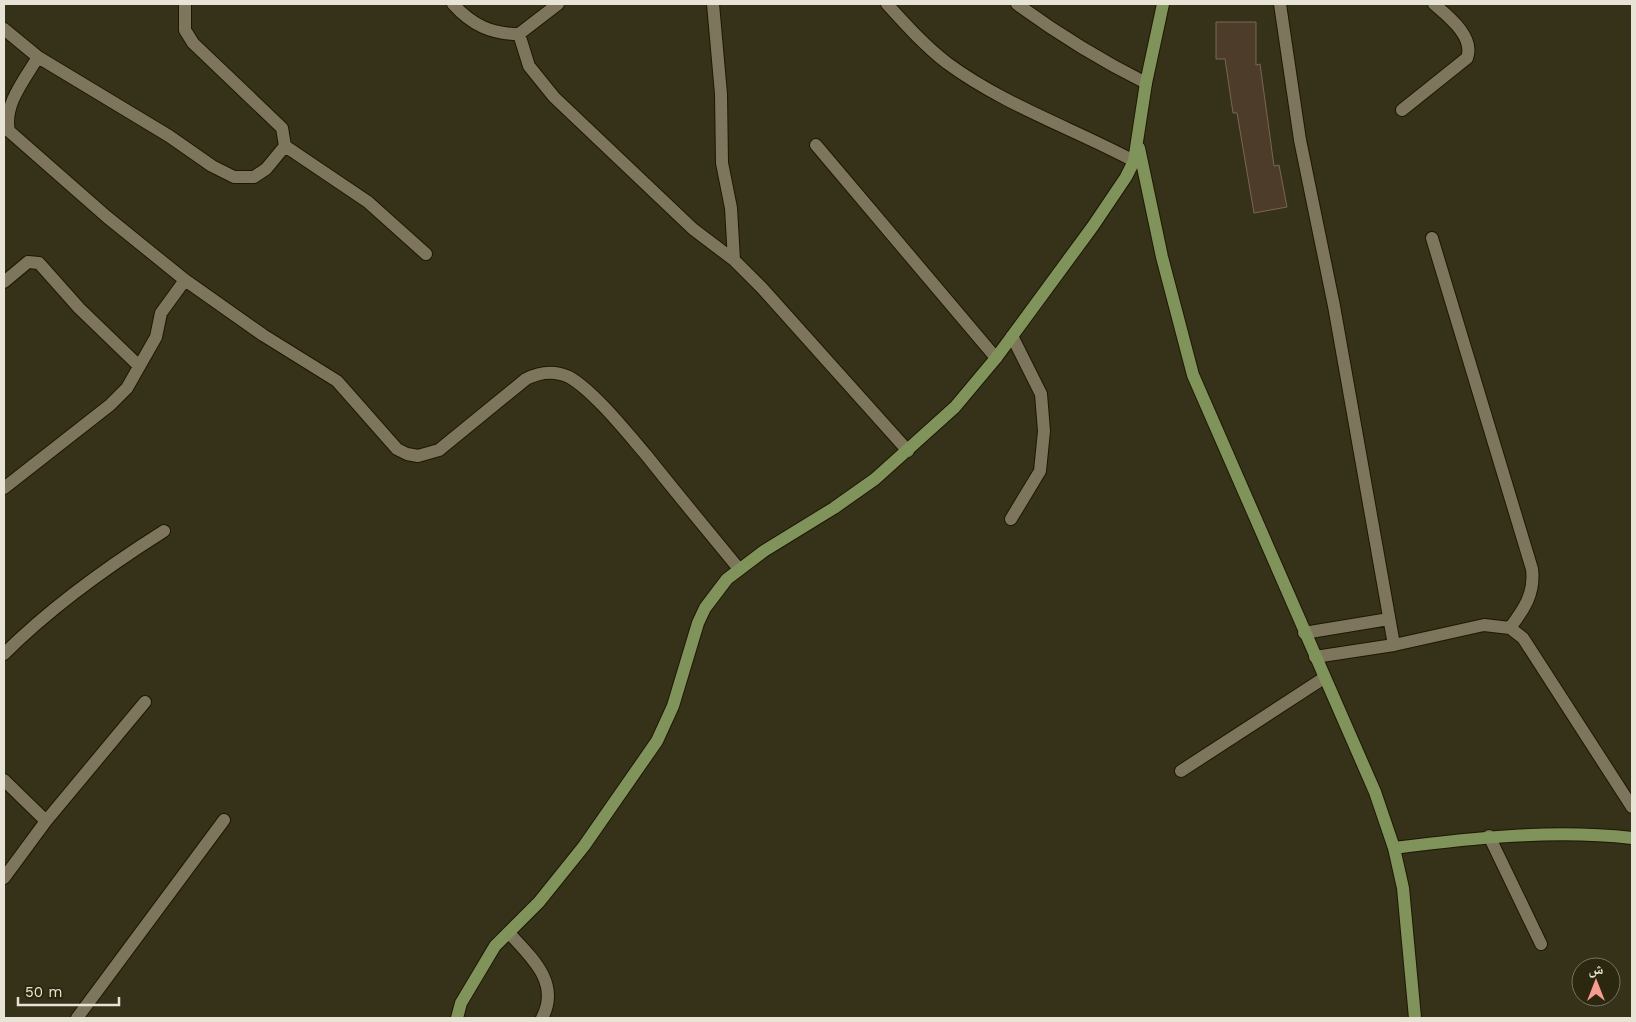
<svg xmlns="http://www.w3.org/2000/svg" width="1636" height="1022" viewBox="0 0 1636 1022" font-family="'Work Sans','Noto Naskh Arabic',sans-serif">
	<style>
		.building { fill: #4e3c2a; stroke: #7a6652 }
		.lines { fill: none; stroke-linecap: round; stroke-linejoin: round }
		.street-casing { stroke: #1e1802; stroke-width: 14 }
		.secondary-casing { stroke: #1e1802; stroke-width: 14 }
		.street { stroke: #7d765c; stroke-width: 12 }
		.secondary { stroke: #80935b; stroke-width: 12 }
	</style>
	<rect width="100%" height="100%" fill="#363119"/>
	<path class="building" d="M1216,22H1256V65L1260,64L1274,166L1279,165L1287,207L1254,213L1237,113H1233L1225,59H1216Z"/>
	<g class="lines">
		<defs>
			<path id="street" d="M453,4C472,25 491,34 519,34L558,4
				M713,4L721,94L722,163L731,208L734,260
				M887,4C906,25 925,46 947,63C1004,105 1072,128 1134,161
				M1017,4C1058,34 1100,60 1146,83
				M1280,4L1300,140L1334,306L1394,645
				M4,29L38,57L169,136L212,166L234,177H254L266,169L285,146L282,128L193,43L185,30V4
				M519,34L529,66L554,97L693,229L734,260L762,288L908,451
				M38,57C25,79 3,105 9,131L107,217L185,280L263,335L337,381L397,449L407,454L418,456L439,450L526,379C540,372 554,370 569,377C594,391 628,434 647,456C677,494 708,531 739,569
				M1402,110L1467,58C1475,37 1448,16 1434,4
				M816,145L996,358
				M285,146L368,202L426,254
				M1432,238L1532,569C1535,594 1524,609 1510,628
				M4,282L28,262L39,263L79,308L139,366
				M4,488L110,405L127,388L156,337L161,313L185,280
				M1011,519L1040,471L1044,431L1041,394L1012,336
				M1304,633L1389,619
				M4,654C52,606 107,567 164,531
				M1315,657L1394,645L1484,625L1510,628L1523,638L1632,807
				M1181,771L1324,678
				M4,780L46,821
				M1489,836L1541,944
				M4,878L46,821L145,702
				M509,933C531,957 561,983 542,1018
				M77,1018L224,820"/>
			<path id="secondary" d="M1139,148L1162,257L1193,375L1375,792L1394,848L1403,888L1415,1018
				M1394,848C1473,838 1552,829 1632,838
				M457,1018L461,1003L495,946L539,902L584,846L657,741L673,706L698,623L705,608L727,579L764,551L834,508L875,479L955,407L996,358L1093,226L1126,177L1134,161L1146,83L1163,4"/>
		</defs>
		<use href="#street" class="street-casing"/>
		<use href="#secondary" class="secondary-casing"/>
		<use href="#street" class="street"/>
		<use href="#secondary" class="secondary"/>
	</g>
	<rect width="1636" height="1022" fill="none" stroke="#e7e4d6" stroke-width="10"/>
	<g transform="translate(1596 982)"><circle r="24" fill="#2c270f" stroke="#77735f"/>
	<path d="M0-4L9 19L0 12L-9 19Z" fill="#f59c93"/>
	<text y="-8" font-size="14" font-weight="bold" text-anchor="middle" fill="#e7e4d6">ش</text>
	</g>
	<path d="M18 997v8h101v-8" fill="none" stroke="#e7e4d6" stroke-width="2.5"/>
	<text x="25" y="997" font-size="15" fill="#e7e4d6" stroke="#2c270f" stroke-width="4" paint-order="stroke">50 m</text>
</svg>
